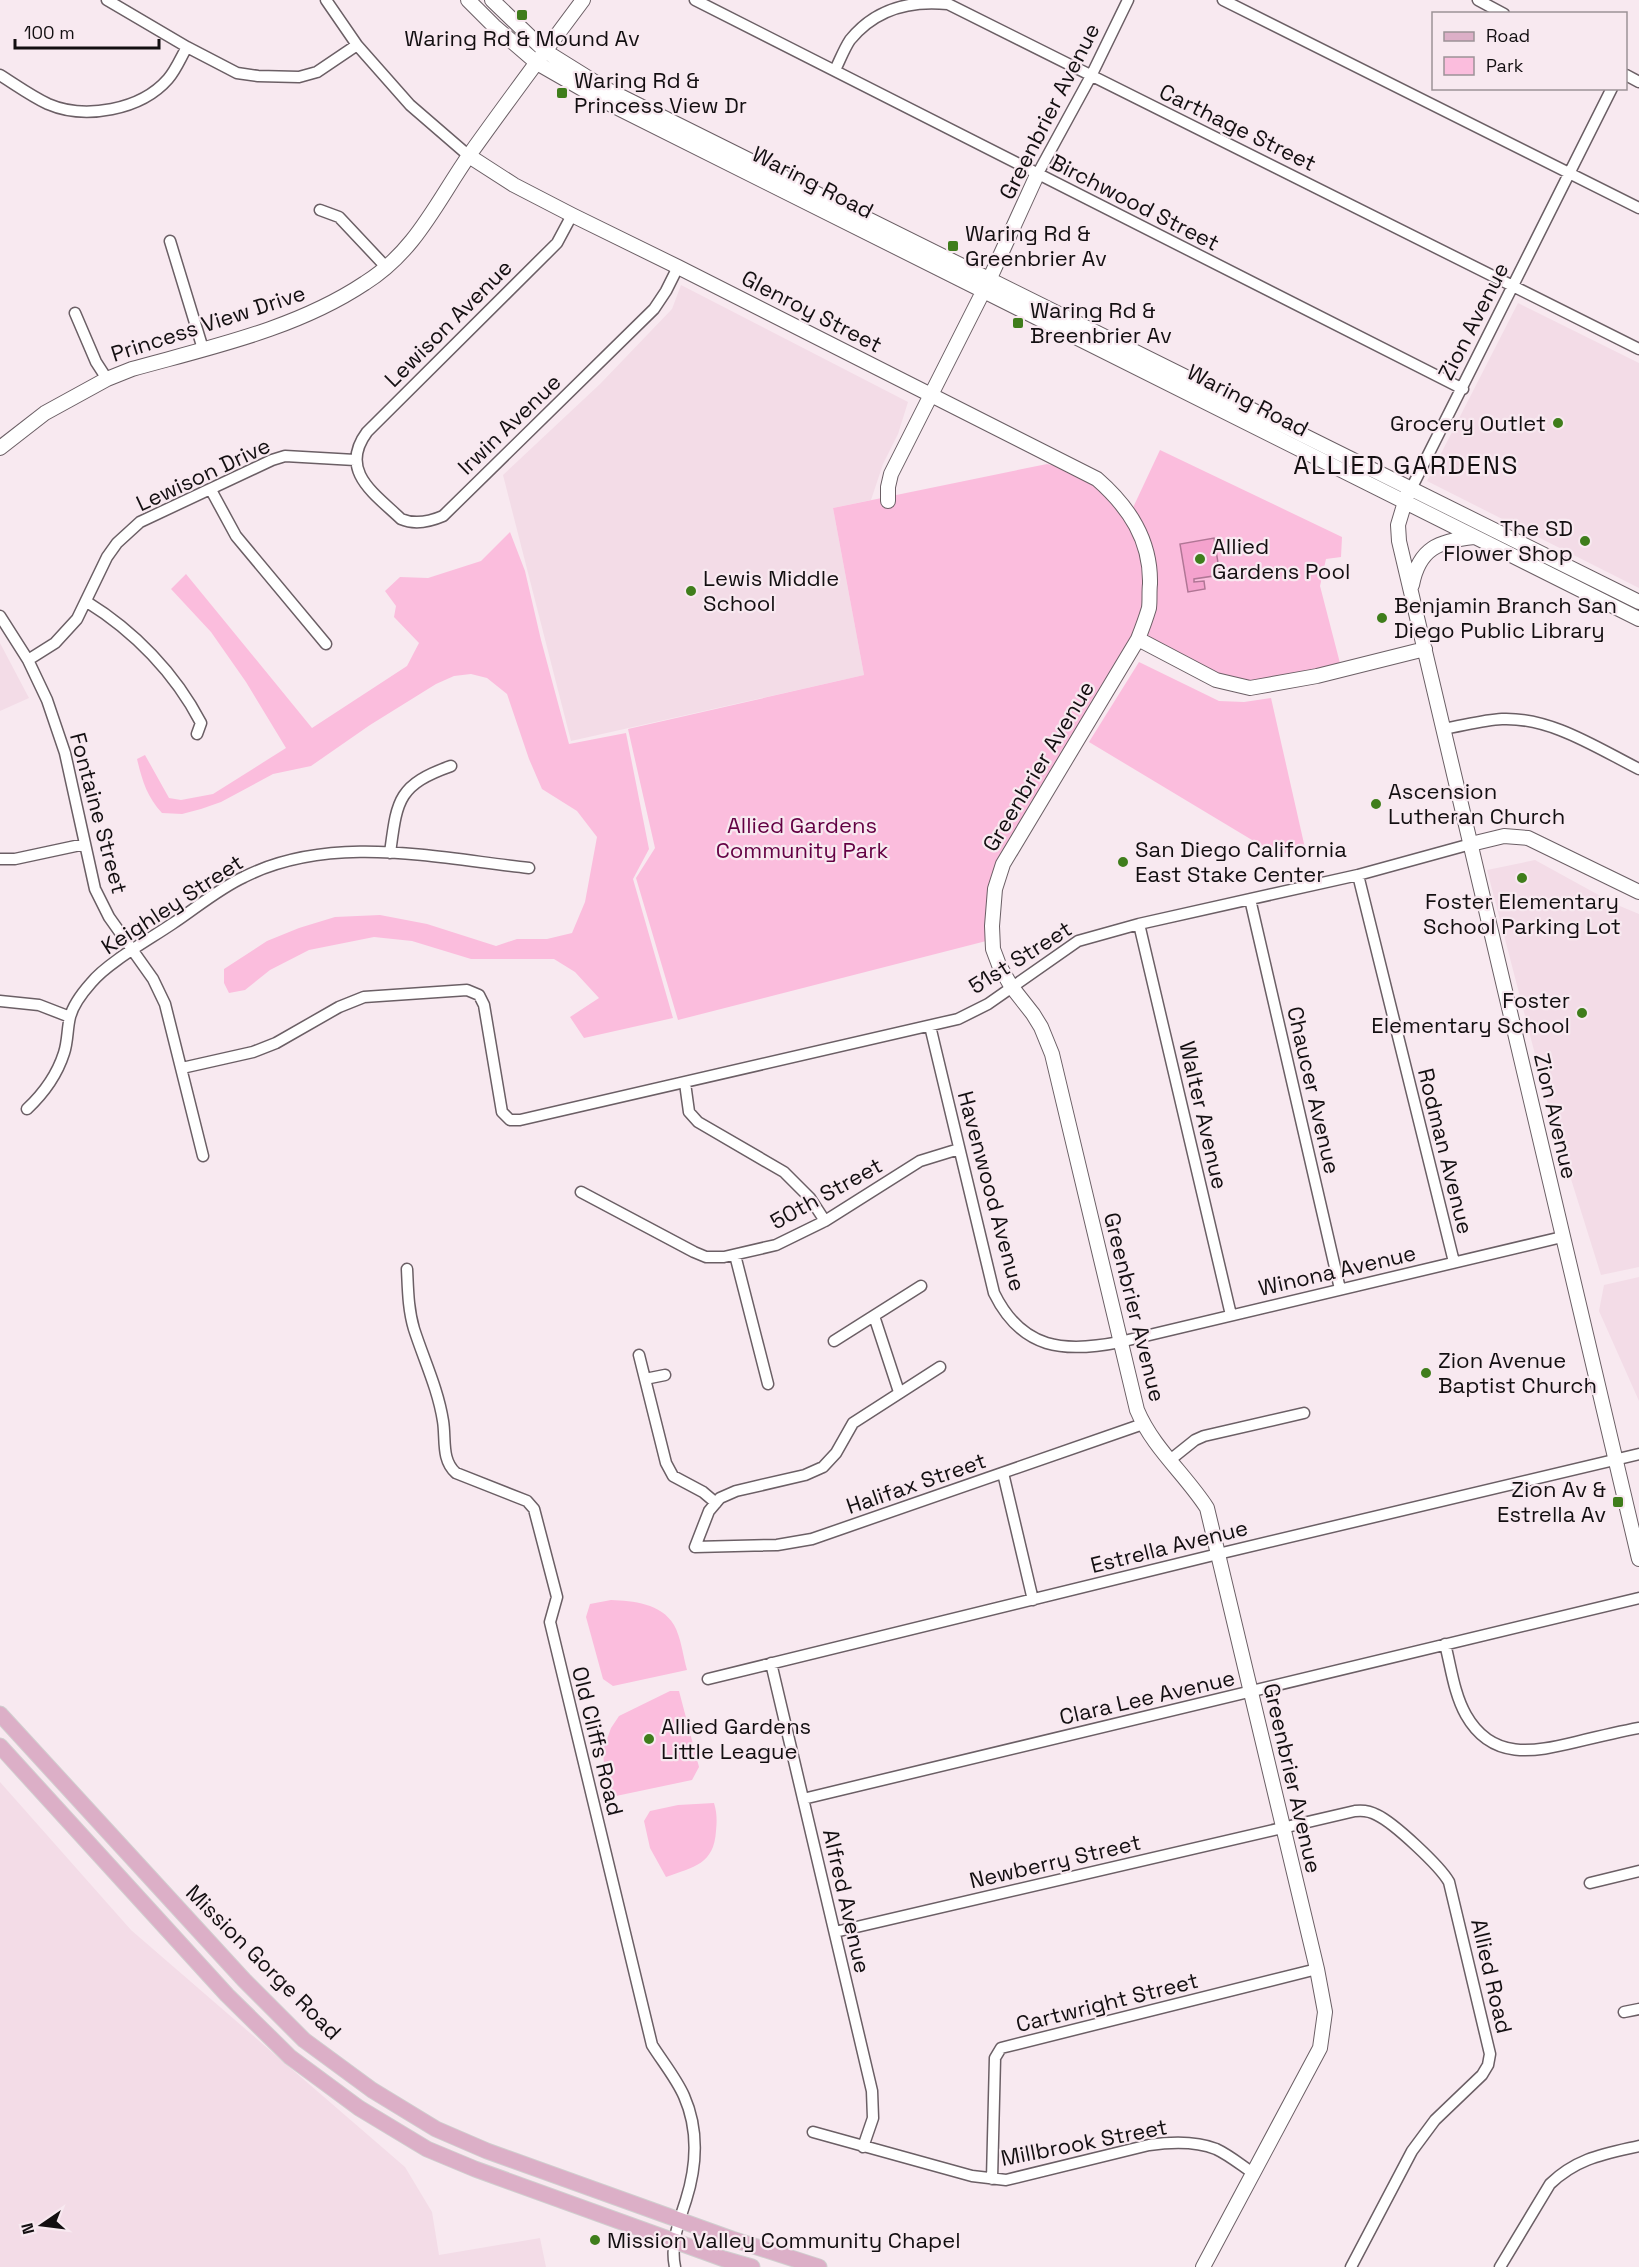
<svg xmlns="http://www.w3.org/2000/svg" width="1639" height="2267" viewBox="0 0 1639 2267" font-family="'Space Grotesk',sans-serif">
	<style>
		.built { fill: #f3dce7 }
		.green { fill: #fbbddd }
		.water { fill: #f4a2cd; stroke: #b07695; stroke-width: 1.5 }
		.lines { fill: none; stroke-linecap: round; stroke-linejoin: round }
		.street-casing { stroke: #6b5f65; stroke-width: 13 }
		.secondary-casing { stroke: #6b5f65; stroke-width: 16 }
		.primary-casing { stroke: #d0cfcf; stroke-width: 17 }
		.street { stroke: #fff; stroke-width: 10 }
		.secondary { stroke: #fff; stroke-width: 14 }
		.primary { stroke: #dcafc7; stroke-width: 15 }
		.poi-dot { fill: #3f7d1b; stroke: #f8e9f0; stroke-width: 2 }
		.labels { text-anchor: middle; dominant-baseline: central; stroke-width: 4.5; stroke-linejoin: round; paint-order: stroke }
		.poi-label { font-size: 22px; fill: #130f11; stroke: #f8e9f0; text-anchor: start }
		.street-label { font-size: 22px; fill: #130f11; stroke: #f8e9f0 }
		.park-label { font-size: 22px; fill: #630043; stroke: #f8e9f0 }
		.quarter-label { font-size: 26px; letter-spacing: 1.5px; fill: #130f11; stroke: #f8e9f0 }
	</style>
	<rect width="100%" height="100%" fill="#f8e9f0"/>
	<path class="built" d="M681,285L908,402L898,434L883,464L871,500L833,508L864,675L571,741L503,475L600,384L672,309Z
		M1518,303L1639,363V588L1427,481Z
		M0,643L29,698L0,711Z
		M1535,860L1615,904L1639,914V1267L1601,1275L1550,1112L1487,870Z
		M1639,1277V1401L1599,1311L1604,1285Z
		M0,1782L131,1930L405,2167L432,2212L439,2255L540,2238L546,2267H0Z"/>
	<path class="green" d="M1160,450L1342,537L1341,557L1326,559L1320,586L1341,667L1246,687L1138,639L1003,864L994,939L678,1020L636,878L655,848L628,729L864,675L833,508L1047,464L1089,474L1130,514Z
		M510,532L525,571L541,640L569,744L626,733L649,849L633,879L673,1018L584,1038L570,1017L599,998L575,972L554,959H471L412,941L374,937L309,950L270,970L245,990L229,993L224,983V969L267,941L299,928L335,917L380,915L427,924L496,946L517,939H547L572,933L585,902L597,837L577,811L542,789L529,759L507,694L487,678L471,674L454,676L436,684L370,725L311,766L273,774L221,802L201,809L182,814L162,813C147,797 142,780 137,759L145,755L169,798L181,800L213,794L286,748L246,682L211,632L171,589L186,574L312,728L407,666L419,643L394,617L396,606L385,591L400,577L428,578L481,561Z
		M1139,662L1219,701L1244,702L1271,698L1305,848L1277,855L1089,742Z
		M611,1600C633,1601 661,1603 674,1625C681,1637 683,1656 687,1670L613,1686L603,1679L586,1617L590,1604Z
		M670,1691H679L699,1767L692,1780L616,1796L605,1779L603,1750L611,1728L619,1716Z
		M714,1803C717,1813 717,1820 716,1831C714,1864 694,1867 666,1877L650,1848L644,1821L650,1811L678,1805Z"/>
	<path class="water" d="M1214,538L1220,575L1194,579V582L1204,581L1205,589L1188,592L1180,544Z"/>
	<g class="lines">
		<defs>
			<path id="street" d="M107,0L187,47L237,73L258,76L299,77L317,72L357,45
				M326,0L357,45L410,105L469,156
				M695,0L1463,389
				M1223,0L1639,208
				M1478,0L1504,14
				M835,70C840,60 844,49 850,40C875,9 909,0 948,4L1639,349
				M0,75C16,85 31,96 48,104C85,120 141,110 168,79C176,70 181,57 187,47
				M1626,75L1639,82
				M1037,175L1091,76L1128,0
				M320,210L339,217L386,267
				M572,215L557,243L367,432C338,471 375,494 401,519C415,525 429,522 443,516L654,309L666,291L678,267
				M170,241L203,349
				M75,313L96,362L107,379
				M1411,489L1612,88
				M211,490L236,536L326,644
				M87,602C134,631 175,673 201,723L197,734
				M0,616L28,660L47,700L65,753L95,889L109,917L153,979L165,1004L203,1156
				M28,660L55,643L77,619L107,557L117,543L140,522L272,460L285,456L355,460
				M1443,729C1462,726 1483,720 1502,719C1551,717 1597,748 1639,769
				M390,853C397,801 397,785 451,766
				M0,859H15L85,844
				M1358,875L1454,1262
				M1250,899L1340,1289
				M1139,924L1231,1315
				M0,1001L39,1005L70,1017
				M930,1026L994,1293C1022,1350 1064,1353 1120,1342L1562,1237
				M182,1068L253,1052L276,1043L339,1007L364,997L467,990L479,995L484,1005L502,1112L510,1120H520L958,1019L988,1004L1078,941L1139,924L1358,875L1471,844
				M685,1083L689,1112L698,1122L784,1172L810,1198L825,1221
				M27,1109C44,1093 57,1075 64,1053C68,1041 67,1029 70,1017C73,1005 83,992 91,983C107,963 150,939 172,924C195,909 218,889 244,877C332,833 436,858 529,868
				M581,1192L694,1252L706,1257H724L776,1245L825,1221L920,1161L959,1149
				M735,1255L768,1384
				M407,1269C408,1289 408,1309 414,1329C424,1360 438,1389 443,1421C446,1439 441,1460 456,1473L527,1501L534,1509L557,1597L550,1622L652,2045C662,2061 676,2078 684,2096C699,2130 697,2165 686,2200C679,2222 670,2244 675,2267
				M874,1316L899,1392
				M834,1341L921,1286
				M639,1355L666,1463L673,1476L703,1492L716,1503
				M940,1367L853,1423L836,1453L823,1467L805,1475L736,1491L720,1498L709,1511L695,1547L777,1545L812,1539L1143,1424
				M645,1379L665,1375
				M1170,1460L1195,1440L1204,1436L1304,1413
				M1003,1473L1033,1600
				M1445,1644C1451,1667 1454,1694 1466,1715C1492,1761 1534,1752 1576,1742C1597,1737 1618,1732 1639,1728
				M771,1663L872,2091L873,2118L863,2147
				M708,1679L1218,1554L1639,1454
				M803,1799L1639,1598
				M1590,1883L1639,1871
				M835,1932L1355,1811C1363,1810 1370,1811 1377,1815C1394,1823 1440,1866 1449,1882L1490,2054L1488,2065L1482,2075L1435,2120L1412,2151L1351,2267
				M1624,2012L1639,2009
				M813,2132L972,2176L1006,2180L1149,2145C1170,2142 1196,2141 1216,2149C1229,2155 1241,2165 1253,2173
				M992,2179L995,2058L1001,2048L1317,1969
				M1500,2267L1550,2184C1577,2158 1604,2154 1639,2146"/>
			<path id="secondary" d="M468,0L494,26L537,63L598,98L1639,619
				M492,0L545,51L606,89L1639,602
				M469,156L514,185L572,215L678,267L1097,479C1129,507 1151,540 1150,584C1149,592 1150,600 1149,608C1146,618 1142,629 1138,639L1003,864L995,889L992,926L993,949L999,965L1011,986L1033,1014L1041,1027L1052,1054L1137,1410C1153,1448 1185,1474 1207,1508L1317,1969L1325,2012L1320,2048L1203,2267
				M0,448L45,413L107,379L132,369C211,347 296,329 365,283C416,251 437,201 470,154C507,102 545,51 583,0
				M1407,495L1398,525L1399,541L1639,1559
				M888,501V487L891,474L990,278L1037,175
				M1412,585C1419,548 1439,541 1474,537
				M1138,639L1216,680L1250,688L1317,676L1425,649
				M1471,844L1504,836L1528,838L1639,892"/>
			<path id="primary" d="M0,1714L244,1980L304,2040L372,2090L436,2129L487,2151L732,2239L819,2267
				M0,1746L227,1995L290,2057L359,2108L427,2149L475,2169L724,2259L752,2267"/>
		</defs>
		<use href="#street" class="street-casing"/>
		<use href="#secondary" class="secondary-casing"/>
		<use href="#primary" class="primary-casing"/>
		<use href="#street" class="street"/>
		<use href="#secondary" class="secondary"/>
		<use href="#primary" class="primary"/>
	</g>
	<g class="poi-dot">
		<rect x="516" y="9" width="12" height="12" rx="3"/>
		<rect x="556" y="87" width="12" height="12" rx="3"/>
		<rect x="947" y="240" width="12" height="12" rx="3"/>
		<rect x="1012" y="317" width="12" height="12" rx="3"/>
		<circle cx="1558" cy="423" r="6"/>
		<circle cx="1585" cy="541" r="6"/>
		<circle cx="1200" cy="559" r="6"/>
		<circle cx="691" cy="591" r="6"/>
		<circle cx="1382" cy="618" r="6"/>
		<circle cx="1376" cy="804" r="6"/>
		<circle cx="1123" cy="862" r="6"/>
		<circle cx="1522" cy="878" r="6"/>
		<circle cx="1582" cy="1013" r="6"/>
		<circle cx="1426" cy="1373" r="6"/>
		<rect x="1612" y="1496" width="12" height="12" rx="3"/>
		<circle cx="649" cy="1739" r="6"/>
		<circle cx="595" cy="2240" r="6"/>
	</g>
	<g class="labels">
		<g class="poi-label">
			<text x="522" y="38" text-anchor="middle">Waring Rd &amp; Mound Av</text>
			<text x="574" y="80">Waring Rd &amp;<tspan x="574" dy="25">Princess View Dr</tspan></text>
			<text x="965" y="233">Waring Rd &amp;<tspan x="965" dy="25">Greenbrier Av</tspan></text>
			<text x="1030" y="310">Waring Rd &amp;<tspan x="1030" dy="25">Breenbrier Av</tspan></text>
			<text x="1546" y="423" text-anchor="end">Grocery Outlet</text>
			<text x="1573" y="528" text-anchor="end">The SD<tspan x="1573" dy="25">Flower Shop</tspan></text>
			<text x="1212" y="546">Allied<tspan x="1212" dy="25">Gardens Pool</tspan></text>
			<text x="703" y="578">Lewis Middle<tspan x="703" dy="25">School</tspan></text>
			<text x="1394" y="605">Benjamin Branch San<tspan x="1394" dy="25">Diego Public Library</tspan></text>
			<text x="1388" y="791">Ascension<tspan x="1388" dy="25">Lutheran Church</tspan></text>
			<text x="1135" y="849">San Diego California<tspan x="1135" dy="25">East Stake Center</tspan></text>
			<text x="1522" y="901" text-anchor="middle">Foster Elementary<tspan x="1522" dy="25">School Parking Lot</tspan></text>
			<text x="1570" y="1000" text-anchor="end">Foster<tspan x="1570" dy="25">Elementary School</tspan></text>
			<text x="1438" y="1360">Zion Avenue<tspan x="1438" dy="25">Baptist Church</tspan></text>
			<text x="1606" y="1489" text-anchor="end">Zion Av &amp;<tspan x="1606" dy="25">Estrella Av</tspan></text>
			<text x="661" y="1726">Allied Gardens<tspan x="661" dy="25">Little League</tspan></text>
			<text x="607" y="2240">Mission Valley Community Chapel</text>
		</g>
		<g class="street-label">
			<text transform="translate(1049 111) rotate(-63)">Greenbrier Avenue</text>
			<text transform="translate(1238 127) rotate(26)">Carthage Street</text>
			<text transform="translate(813 182) rotate(27)">Waring Road</text>
			<text transform="translate(1135 202) rotate(27)">Birchwood Street</text>
			<text transform="translate(812 311) rotate(27)">Glenroy Street</text>
			<text transform="translate(1473 321) rotate(-63)">Zion Avenue</text>
			<text transform="translate(208 323) rotate(-18)">Princess View Drive</text>
			<text transform="translate(448 323) rotate(-45)">Lewison Avenue</text>
			<text transform="translate(1248 400) rotate(27)">Waring Road</text>
			<text transform="translate(509 424) rotate(-44)">Irwin Avenue</text>
			<text transform="translate(203 474) rotate(-25)">Lewison Drive</text>
			<text transform="translate(1038 766) rotate(-59)">Greenbrier Avenue</text>
			<text transform="translate(99 813) rotate(75)">Fontaine Street</text>
			<text transform="translate(172 904) rotate(-33)">Keighley Street</text>
			<text transform="translate(1020 957) rotate(-32)">51st Street</text>
			<text transform="translate(1314 1090) rotate(77)">Chaucer Avenue</text>
			<text transform="translate(1204 1115) rotate(77)">Walter Avenue</text>
			<text transform="translate(1556 1116) rotate(77)">Zion Avenue</text>
			<text transform="translate(1446 1151) rotate(76)">Rodman Avenue</text>
			<text transform="translate(992 1191) rotate(75)">Havenwood Avenue</text>
			<text transform="translate(826 1193) rotate(-29)">50th Street</text>
			<text transform="translate(1337 1270) rotate(-13)">Winona Avenue</text>
			<text transform="translate(1135 1307) rotate(76)">Greenbrier Avenue</text>
			<text transform="translate(916 1483) rotate(-19)">Halifax Street</text>
			<text transform="translate(1169 1546) rotate(-14)">Estrella Avenue</text>
			<text transform="translate(1147 1697) rotate(-13)">Clara Lee Avenue</text>
			<text transform="translate(598 1741) rotate(76)">Old Cliffs Road</text>
			<text transform="translate(1293 1778) rotate(77)">Greenbrier Avenue</text>
			<text transform="translate(1055 1861) rotate(-13)">Newberry Street</text>
			<text transform="translate(847 1901) rotate(77)">Alfred Avenue</text>
			<text transform="translate(264 1962) rotate(45)">Mission Gorge Road</text>
			<text transform="translate(1492 1976) rotate(77)">Allied Road</text>
			<text transform="translate(1107 2002) rotate(-14)">Cartwright Street</text>
			<text transform="translate(1084 2142) rotate(-11)">Millbrook Street</text>
		</g>
		<g class="park-label">
			<text x="802" y="825">Allied Gardens<tspan x="802" dy="25">Community Park</tspan></text>
		</g>
		<g class="quarter-label">
			<text x="1406" y="465">ALLIED GARDENS</text>
		</g>
	</g>
	<rect x="1432" y="12" width="195" height="78" fill="#f8e9f0" stroke="#9c9297" stroke-width="1.5"/>
	<rect x="1444" y="32" width="30" height="9" fill="#dcafc7" stroke="#9c9297" stroke-width="1.5"/>
	<text x="1486" y="42" font-size="18" fill="#130f11">Road</text>
	<rect x="1444" y="57" width="30" height="18" fill="#fbbddd" stroke="#9c9297" stroke-width="1.5"/>
	<text x="1486" y="72" font-size="18" fill="#130f11">Park</text>
	<g transform="translate(42 2225) rotate(256)" stroke="#f8e9f0" stroke-width="4.5" paint-order="stroke">
	<path d="M0-4.5L10 22L0 15L-10 22Z" fill="#130f11"/>
	<text y="-9" font-size="16" font-weight="bold" text-anchor="middle" fill="#130f11">N</text>
	</g>
	<path d="M15 39v9h144v-9" fill="none" stroke="#130f11" stroke-width="3"/>
	<text x="24" y="39" font-size="18" fill="#130f11" stroke="#f8e9f0" stroke-width="4.5" paint-order="stroke">100 m</text>
</svg>
